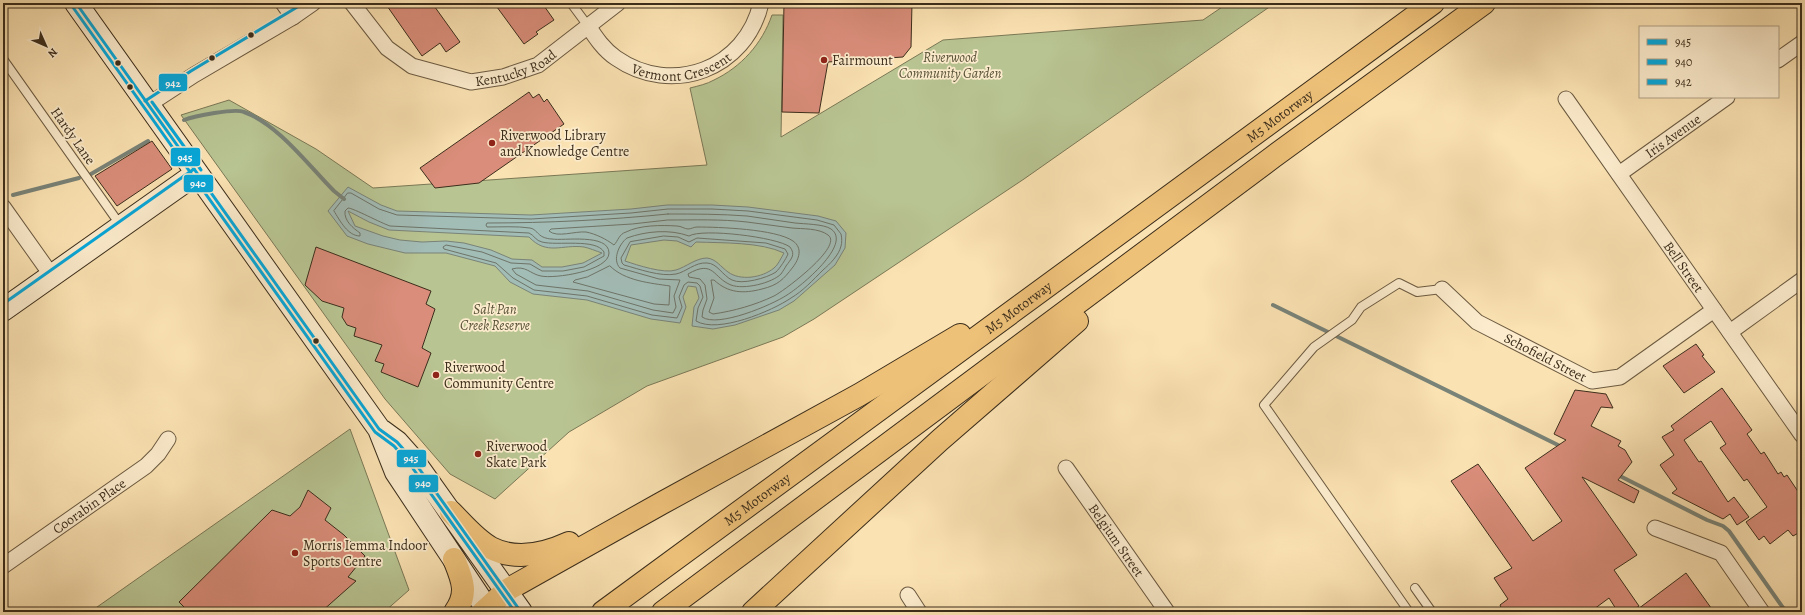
<svg xmlns="http://www.w3.org/2000/svg" width="1805" height="615" viewBox="0 0 1805 615" font-family="Alegreya,serif">
	<style>
		.green { fill: #b8c492; stroke: #7a7856 }
		.water { fill: #a2bcb6; stroke: #798378; fill-rule: evenodd }
		.lines { fill: none; stroke-linecap: round; stroke-linejoin: round }
		.shore { stroke: #6e7468; stroke-width: 1 }
		.stream { stroke: #798378; stroke-width: 4 }
		.building { fill: #d98d7a; stroke: #3b2d1b }
		.lane-casing { stroke: #6b5a41; stroke-width: 10 }
		.street-casing { stroke: #6b5a41; stroke-width: 17 }
		.secondary-casing { stroke: #3b2d1b; stroke-width: 24 }
		.highway-casing { stroke: #3b2d1b; stroke-width: 24 }
		.lane { stroke: #fceccd; stroke-width: 8 }
		.street { stroke: #fceccd; stroke-width: 15 }
		.secondary { stroke: #fceccd; stroke-width: 22 }
		.highway { stroke: #eec179; stroke-width: 22 }
		.bus-1-casing { stroke: #fceccd; stroke-width: 6 }
		.bus-2-casing { stroke: #fceccd; stroke-width: 6 }
		.bus-3-casing { stroke: #fceccd; stroke-width: 6 }
		.bus-1 { stroke: #06a7da; stroke-width: 3 }
		.bus-2 { stroke: #06a7da; stroke-width: 3 }
		.bus-3 { stroke: #06a7da; stroke-width: 3 }
		.bus-dot { fill: #3b2d1b; stroke: #fceccd; stroke-width: 1.5 }
		.poi-dot { fill: #8f2418; stroke: #fceccd; stroke-width: 1.5 }
		.labels { text-anchor: middle; dominant-baseline: central; stroke-width: 3.5; stroke-linejoin: round; paint-order: stroke }
		.street-label { font-size: 14px; fill: #3b2d1b; stroke: #fceccd }
		.park-label { font-size: 14px; font-style: italic; fill: #5a5339; stroke: #fceccd }
		.poi-label { font-size: 14px; fill: #3b2d1b; stroke: #fceccd; text-anchor: start }
		.line-badge { stroke: #fceccd; stroke-width: 1.5 }
		.badge-label { font-size: 11px; text-anchor: middle; font-weight: bold; fill: #fff }
	</style>
	<rect width="100%" height="100%" fill="#fbe2b2"/>
	<filter id="stains"><feTurbulence type="fractalNoise" baseFrequency=".005" numOctaves="4"/><feColorMatrix values="0 0 0 0 .2 0 0 0 0 .09 0 0 0 0 .02 0 0 0 .5 -.17"/></filter>
	<radialGradient id="worn" r=".72"><stop offset=".6" stop-color="#630" stop-opacity="0"/><stop offset="1" stop-color="#630" stop-opacity=".3"/></radialGradient>
	<path class="green" d="M1228,3H1275L1024,179L814,319L783,337L647,386L569,432L495,499L450,474L385,399L181,115L229,100L316,149L373,188L707,165L690,88C698,86 707,84 714,80C741,67 762,44 772,15H783L781,137L943,40L1203,20Z
		M350,429L409,590L384,612H90Z"/>
	<path class="water" d="M348,187L381,205L397,211L531,215L631,209L667,205H712L748,207L818,216L836,221L846,233L845,248L835,265L794,301L779,310L735,325L713,329L692,326L694,307L699,298L696,287L688,286L683,297L686,307L680,323L651,319L587,300L533,294L510,282L495,266L446,253H405L368,244L347,236L328,211ZM348,211L369,222L389,230L529,237C547,256 562,244 584,247C589,248 596,251 602,253L583,263L562,267H542L532,260L512,259L491,250L464,243L446,241L422,242L400,240L383,236L355,226ZM664,240L677,241L691,247L696,242C723,243 761,242 784,253C781,258 778,265 774,268C762,278 740,281 728,272C721,267 716,259 707,258C696,258 686,267 676,270C664,274 637,265 625,261L631,245Z"/>
	<g class="lines">
		<path class="shore" d="M348,193H351L379,209L397,215L531,219L631,213L668,209H712L748,211L817,220L834,225L841,234C842,238 842,243 841,246C839,255 830,264 823,270C813,280 803,291 791,298C772,311 718,334 696,321L698,308L703,297L700,286L697,283L688,282L684,285L679,297L682,307L677,318L652,315L587,296L534,290L513,278L496,263L444,249L443,247L446,245L482,252L511,263L530,264L542,271H563L584,267L604,256V252C596,238 557,246 542,242C536,241 534,235 529,233L390,226C381,223 353,208 348,208L345,211C344,221 353,228 360,233V236C348,236 340,221 334,211Z
			M668,214C694,214 721,214 747,216C763,218 779,221 795,223C804,224 824,224 831,229C853,244 800,287 787,295C772,305 718,328 702,317L703,310L707,299L705,285L700,279L689,277L688,274C714,259 713,278 731,285C744,290 772,283 781,274C783,271 785,268 786,266C791,259 796,255 790,247C777,237 702,228 689,236C670,229 646,231 627,238C619,244 612,260 620,268L659,279L680,280L674,296L676,307L673,313L653,310L588,291L536,285L516,274L512,269C526,265 530,274 541,276C554,279 609,271 609,253C609,233 563,241 552,239C549,239 545,238 543,237C538,235 536,229 530,228C517,226 501,227 487,227L486,225L487,223C548,223 608,220 668,214Z
			M668,220C694,220 721,219 747,222C762,224 777,226 792,228C802,229 819,228 828,235C844,246 784,291 774,296C755,305 734,311 713,314L709,312L714,298L711,280H714C728,293 743,294 762,289C778,285 783,280 793,267C799,259 803,248 793,241C776,229 718,227 697,227C694,227 691,229 688,229C685,229 681,226 677,226C661,225 640,225 626,232C619,234 618,241 614,245C606,239 596,234 586,232C575,231 557,238 549,231L551,229L632,224Z
			M664,236L678,237L689,242L697,238L766,243L785,249L788,254C786,259 780,268 776,272C767,278 742,285 732,280C723,276 717,263 707,263C695,262 686,272 676,274C660,277 639,269 624,265L622,263L621,258L630,242Z
			M610,266C625,281 650,283 670,286L669,305L654,304L573,282L575,280L587,277Z"/>
		<path class="stream" d="M184,120C194,116 235,108 244,112C278,124 309,166 334,191L344,199
			M91,174L148,141
			M13,195L79,178
			M1273,305L1562,447
			M1616,474L1707,520L1723,526L1729,531L1786,612"/>
	</g>
	<path class="building" d="M385,3H432L460,42L446,52L440,43L422,56Z
		M494,3H542L554,20L536,32L538,34L524,44Z
		M784,3H912L911,47L903,57L828,62L819,113L782,112Z
		M529,92L533,98L539,94L544,102L547,99L564,124L479,183L435,188L420,168Z
		M152,141L172,169L117,206L95,176Z
		M316,247L431,291L426,304L435,309L422,348L431,353L418,387L381,372L384,364L375,361L382,345L354,336L356,328L347,325L342,317L344,308L322,301L305,285Z
		M1696,344L1704,355L1702,356L1715,372L1684,393L1663,366Z
		M1722,388L1752,430L1747,434L1761,454L1764,452L1778,474L1781,472L1784,477L1787,475L1799,493L1798,494L1802,500V531L1793,536L1788,530L1770,544L1764,536L1759,540L1746,522L1767,507L1747,479L1744,481L1720,448L1726,444L1711,421L1684,440L1699,462L1701,461L1728,502L1734,497L1749,517L1737,525L1730,514L1723,519L1672,493L1677,489L1660,465L1674,455L1662,437L1674,430L1671,426Z
		M1575,390L1606,394L1613,408L1601,407L1591,426L1621,441L1618,446L1625,450L1632,462L1618,480L1639,491L1634,503L1582,477L1637,555L1614,570L1639,606L1630,612H1618L1609,598L1590,612H1503L1500,605L1508,599L1494,578L1512,568L1451,481L1478,464L1533,541L1562,521L1525,468L1566,440L1554,434Z
		M308,490L331,508L325,520L344,535L365,556L348,577L356,581L321,612H189L179,602L272,510L290,516L300,507Z
		M1686,573L1714,612H1634Z"/>
	<g class="lines">
		<defs>
			<path id="lane" d="M571,3L588,26
				M3,59L121,226
				M1415,588L1432,612
				M1409,612L1264,405L1314,347L1352,320L1361,307L1399,283L1417,292L1442,289"/>
			<g id="street">
				<path d="M283,3L293,17"/>
				<path id="s1" d="M352,3L387,48L412,66L471,82L503,77L538,65L618,3"/>
				<path id="s2" d="M588,26C596,38 604,50 616,58C672,97 746,69 761,3"/>
				<path d="M1778,60L1802,43"/>
				<path id="s3" d="M1566,99L1802,435"/>
				<path d="M148,105L194,75L293,17L313,3"/>
				<path id="s4" d="M1619,174L1727,97"/>
				<path d="M3,207L52,276"/>
				<path id="s5" d="M1442,289L1477,322L1592,381L1620,377L1714,310"/>
				<path d="M1730,332L1802,280"/>
				<path id="s6" d="M1066,468L1167,612"/>
				<path d="M1655,528L1721,553L1762,612"/>
				<path id="s7" d="M3,566L146,466L158,454L168,439"/>
				<path d="M908,595L919,612"/>
			</g>
			<path id="secondary" d="M76,3L379,429L396,472L489,612
				M3,310L197,173
				M382,431L397,442L413,460L521,612"/>
			<g id="highway">
				<path d="M451,512C463,524 476,540 491,548C516,561 545,554 569,543"/>
				<path d="M454,559C462,579 469,593 455,612"/>
				<path d="M483,612L507,590L662,503L859,395L960,335"/>
				<path id="s8" d="M603,612L1433,3"/>
				<path d="M663,612L1273,157L1484,3"/>
				<path d="M753,612L940,440L1077,321"/>
			</g>
		</defs>
		<use href="#lane" class="lane-casing"/>
		<use href="#street" class="street-casing"/>
		<use href="#secondary" class="secondary-casing"/>
		<use href="#highway" class="highway-casing"/>
		<use href="#lane" class="lane"/>
		<use href="#street" class="street"/>
		<use href="#secondary" class="secondary"/>
		<use href="#highway" class="highway"/>
		<defs>
			<path id="bus-1" d="M76,3L379,429L397,442L413,460L521,612"/>
			<path id="bus-2" d="M72,6L375,432L394,446L409,463L515,612"/>
			<path id="bus-3" d="M145,101L191,71L304,3
				M152,102L201,170
				M3,304L194,169"/>
		</defs>
		<use href="#bus-1" class="bus-1-casing"/>
		<use href="#bus-2" class="bus-2-casing"/>
		<use href="#bus-3" class="bus-3-casing"/>
		<use href="#bus-1" class="bus-1"/>
		<use href="#bus-2" class="bus-2"/>
		<use href="#bus-3" class="bus-3"/>
	</g>
	<g class="bus-dot">
		<circle cx="251" cy="35" r="3.5"/>
		<circle cx="212" cy="58" r="3.5"/>
		<circle cx="118" cy="63" r="3.5"/>
		<circle cx="130" cy="87" r="3.5"/>
		<circle cx="316" cy="341" r="3.5"/>
	</g>
	<g class="poi-dot">
		<circle cx="824" cy="60" r="4"/>
		<circle cx="492" cy="143" r="4"/>
		<circle cx="436" cy="375" r="4"/>
		<circle cx="478" cy="454" r="4"/>
		<circle cx="295" cy="553" r="4"/>
	</g>
	<g class="labels">
		<g class="street-label">
			<text stroke="none"><textPath href="#s2" startOffset="113">Vermont Crescent</textPath></text>
			<text stroke="none"><textPath href="#s1" startOffset="196">Kentucky Road</textPath></text>
			<text stroke="none"><textPath href="#s8" startOffset="839">M5 Motorway</textPath></text>
			<text stroke="none"><textPath href="#s4" startOffset="66">Iris Avenue</textPath></text>
			<text transform="translate(73 136) rotate(55)">Hardy Lane</text>
			<text stroke="none"><textPath href="#s3" startOffset="205">Bell Street</textPath></text>
			<text stroke="none"><textPath href="#s8" startOffset="515">M5 Motorway</textPath></text>
			<text stroke="none"><textPath href="#s5" startOffset="125">Schofield Street</textPath></text>
			<text stroke="none"><textPath href="#s8" startOffset="191">M5 Motorway</textPath></text>
			<text stroke="none"><textPath href="#s7" startOffset="105">Coorabin Place</textPath></text>
			<text stroke="none"><textPath href="#s6" startOffset="88">Belgium Street</textPath></text>
		</g>
		<g class="park-label">
			<text x="950" y="57">Riverwood<tspan x="950" dy="16">Community Garden</tspan></text>
			<text x="495" y="309">Salt Pan<tspan x="495" dy="16">Creek Reserve</tspan></text>
		</g>
		<g class="poi-label">
			<text x="832" y="60">Fairmount</text>
			<text x="500" y="135">Riverwood Library<tspan x="500" dy="16">and Knowledge Centre</tspan></text>
			<text x="444" y="367">Riverwood<tspan x="444" dy="16">Community Centre</tspan></text>
			<text x="486" y="446">Riverwood<tspan x="486" dy="16">Skate Park</tspan></text>
			<text x="303" y="545">Morris Iemma Indoor<tspan x="303" dy="16">Sports Centre</tspan></text>
		</g>
	</g>
	<g class="line-badge">
		<rect x="158" y="73" width="30" height="19" rx="4" fill="#06a7da"/>
		<rect x="170" y="147" width="31" height="20" rx="4" fill="#06a7da"/>
		<rect x="183" y="174" width="31" height="19" rx="4" fill="#06a7da"/>
		<rect x="396" y="449" width="31" height="19" rx="4" fill="#06a7da"/>
		<rect x="408" y="474" width="31" height="19" rx="4" fill="#06a7da"/>
	</g>
	<g class="badge-label">
		<text x="173" y="87">942</text>
		<text x="185" y="161">945</text>
		<text x="198" y="187">940</text>
		<text x="411" y="462">945</text>
		<text x="423" y="487">940</text>
	</g>
	<rect width="1805" height="615" fill="none" stroke="#fbe2b2" stroke-width="16"/>
	<rect x="4" y="4" width="1797" height="607" fill="none" stroke="#3b2d1b" stroke-width="2"/>
	<rect x="8" y="8" width="1789" height="599" fill="none" stroke="#3b2d1b"/>
	<rect x="1639" y="26" width="140" height="72" fill="#fceccd" stroke="#afa086"/>
	<rect x="1647" y="39" width="20" height="6" fill="#06a7da" stroke="#afa086"/>
	<text x="1675" y="46" font-size="12" fill="#3b2d1b">945</text>
	<rect x="1647" y="59" width="20" height="6" fill="#06a7da" stroke="#afa086"/>
	<text x="1675" y="66" font-size="12" fill="#3b2d1b">940</text>
	<rect x="1647" y="79" width="20" height="6" fill="#06a7da" stroke="#afa086"/>
	<text x="1675" y="86" font-size="12" fill="#3b2d1b">942</text>
	<g transform="translate(46 46) rotate(135)" stroke="#fceccd" stroke-width="3" paint-order="stroke">
	<path d="M0-3L7 15L0 10L-7 15Z" fill="#3b2d1b"/>
	<text y="-6" font-size="11" font-weight="bold" text-anchor="middle" fill="#3b2d1b">N</text>
	</g>
	<rect width="100%" height="100%" filter="url(#stains)"/>
	<rect width="100%" height="100%" fill="url(#worn)"/>
</svg>
